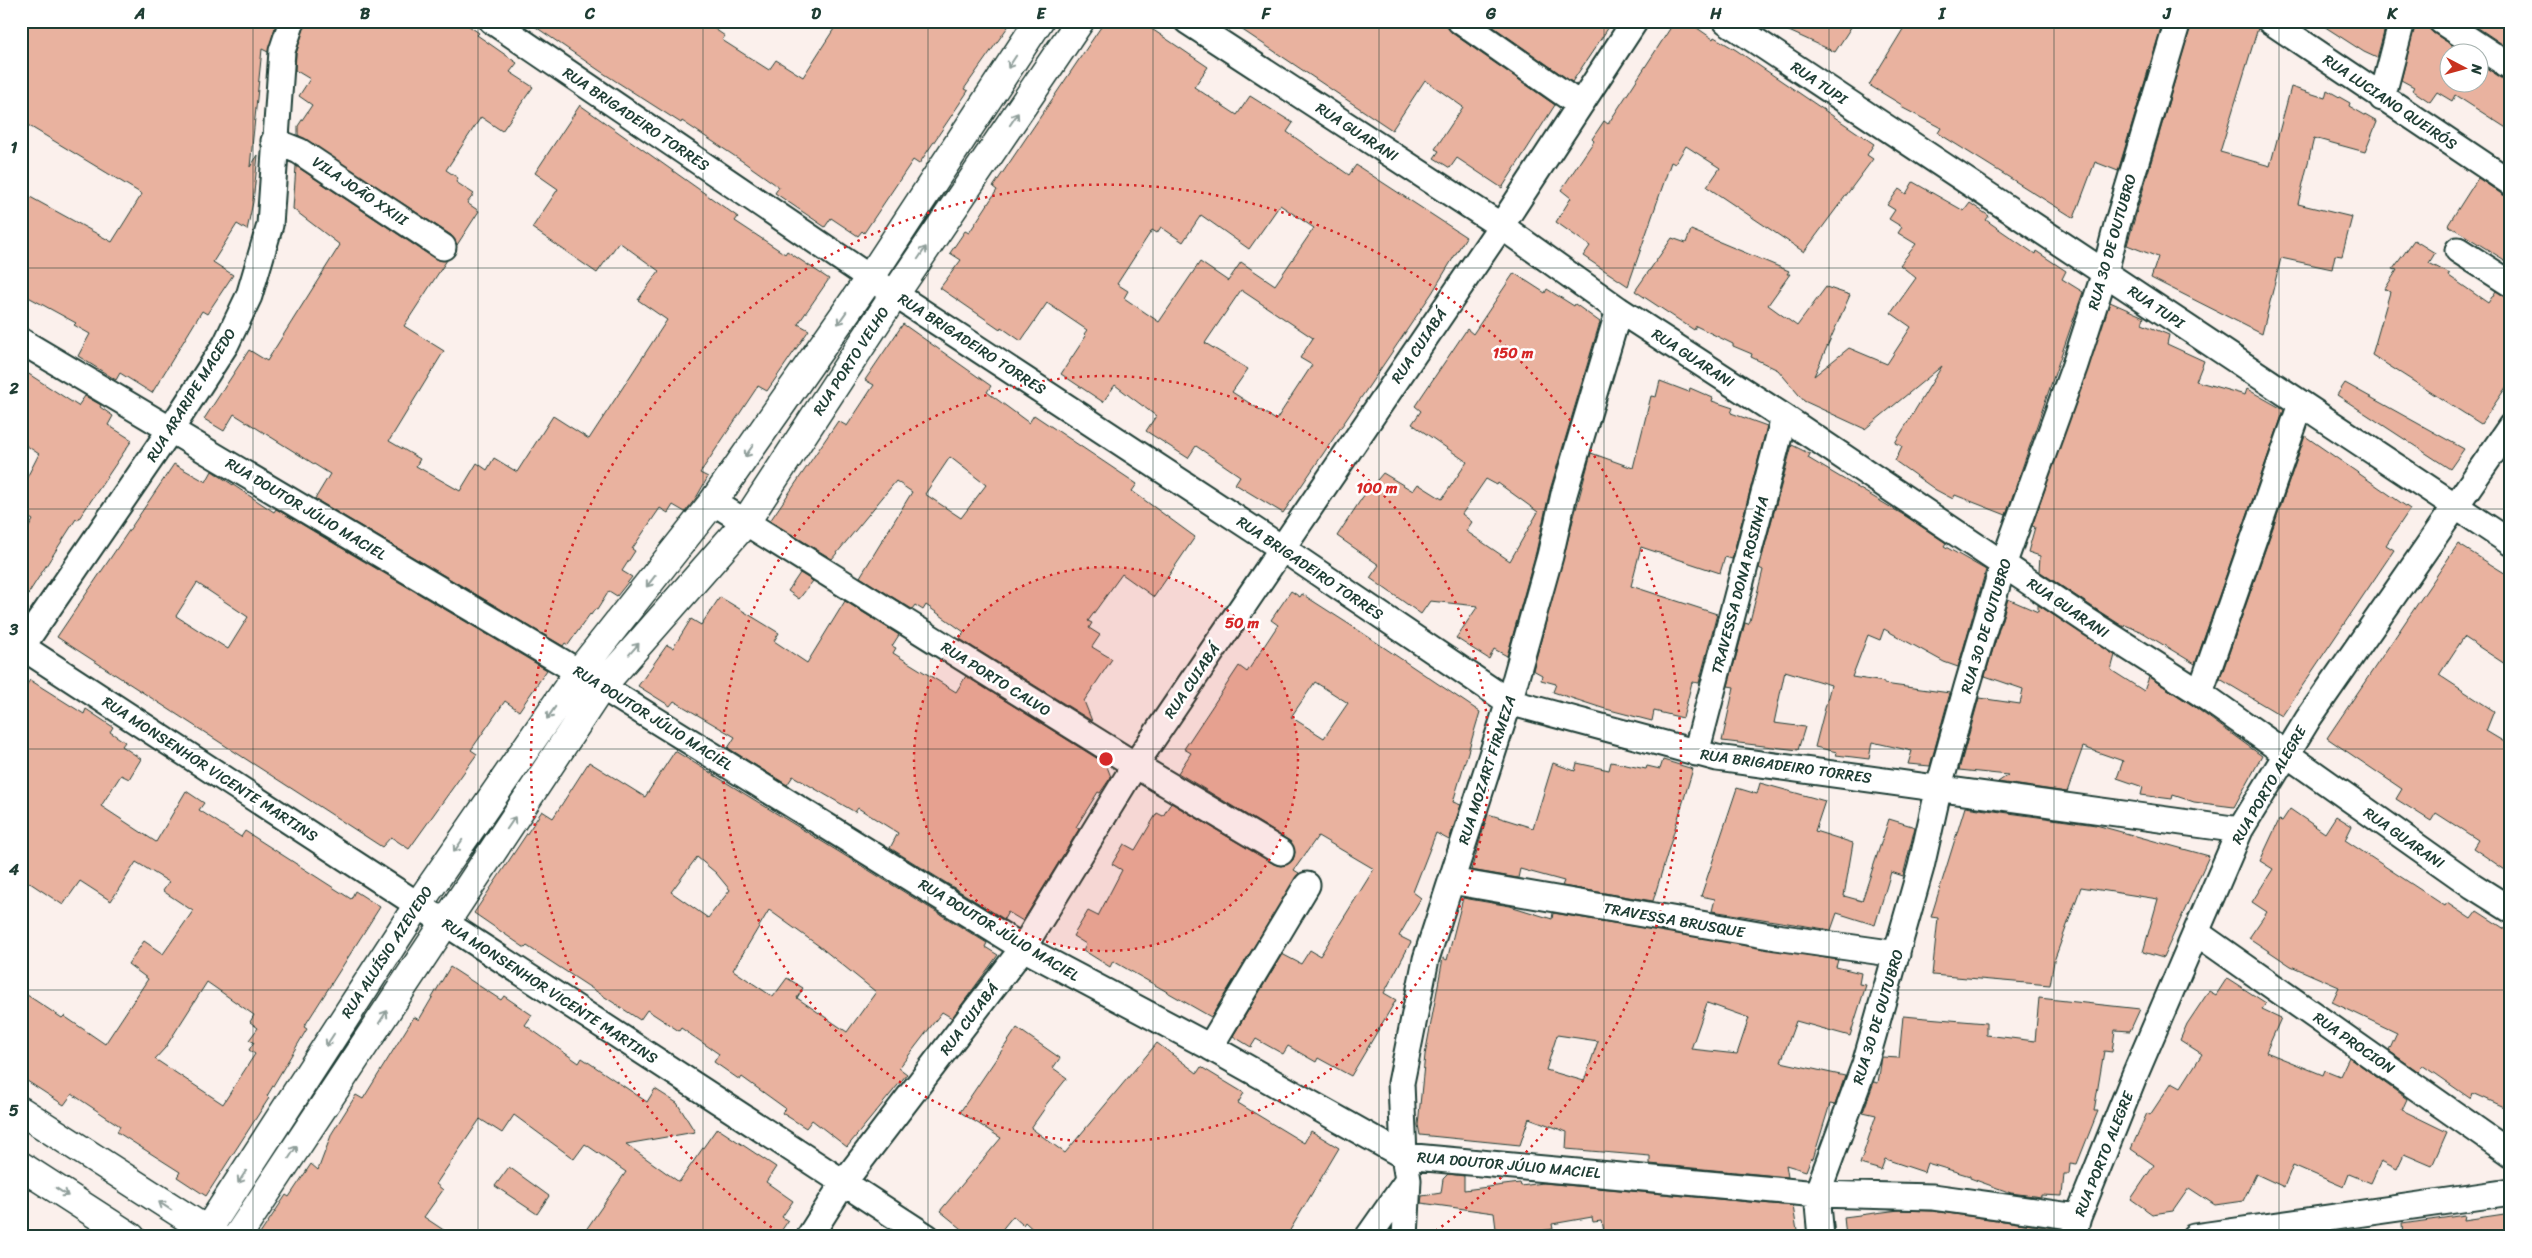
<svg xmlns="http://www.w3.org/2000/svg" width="2532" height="1258" viewBox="0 0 2532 1258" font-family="Sriracha,sans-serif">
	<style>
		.building { fill: #e9b29f; stroke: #1f3d34; fill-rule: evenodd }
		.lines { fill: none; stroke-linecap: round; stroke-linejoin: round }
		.minor-casing { stroke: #1f3d34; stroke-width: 29 }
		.tertiary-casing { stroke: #1f3d34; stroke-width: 31 }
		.secondary-casing { stroke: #1f3d34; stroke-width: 31 }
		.minor { stroke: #fff; stroke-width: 25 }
		.tertiary { stroke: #fff; stroke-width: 28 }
		.secondary { stroke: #fff; stroke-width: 28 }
		.oneway { stroke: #8f9e9a }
		.grid { fill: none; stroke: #1f3d34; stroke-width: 1; stroke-opacity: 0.55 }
		.ring { fill: none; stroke: #d62828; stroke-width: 2.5; stroke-dasharray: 2.5 5 }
		.labels { text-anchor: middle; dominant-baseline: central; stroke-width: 5; stroke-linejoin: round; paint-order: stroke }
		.street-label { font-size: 15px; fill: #1f3d34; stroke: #fff }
		.centre { fill: #d62828; stroke: #fff; stroke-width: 2.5 }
		.ring-label { font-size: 15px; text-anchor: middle; font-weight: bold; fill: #d62828; stroke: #fff; stroke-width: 5; stroke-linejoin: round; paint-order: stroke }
		.neatline { fill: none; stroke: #1f3d34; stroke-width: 2 }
		.grid-label { font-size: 16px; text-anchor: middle; font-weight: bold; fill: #1f3d34 }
	</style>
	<rect width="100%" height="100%" fill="#fbf0ec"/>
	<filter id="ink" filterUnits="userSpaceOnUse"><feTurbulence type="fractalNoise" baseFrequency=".02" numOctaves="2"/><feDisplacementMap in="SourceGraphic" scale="10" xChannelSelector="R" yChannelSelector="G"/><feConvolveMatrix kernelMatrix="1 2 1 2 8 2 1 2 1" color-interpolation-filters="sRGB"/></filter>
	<g filter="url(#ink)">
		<path class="building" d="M21,21H277L268,52L262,49L250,167L258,155L253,202L247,230L237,224L213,262L233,275L207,314L202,311L152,393L120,373L116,380L78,356L90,334L74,325L76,323L21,293V192L112,242L142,194L21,121Z
			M306,21H462L479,33L477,35L517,63L510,72L533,87L502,131L481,117L446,170L458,178L456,182L474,194L467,203L479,211L457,245L451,235L298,135V126L312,105L299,96L310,79L295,70L296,54Z
			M527,21H703L725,36L722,40L769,70L776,60L803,77L839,21H1012L964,89L968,91L919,164L913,160L864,233L862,231L858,236L831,218L825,227L775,193L779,187L745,163L682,121L681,123L600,71Z
			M1105,21H1140L1208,67L1194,87L1237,115L1250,96L1293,123L1287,132L1349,175L1356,165L1466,237L1432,293L1283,513L1235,484L1240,476L1196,446L1188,458L1146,431L1156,416L1115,385L1103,402L1061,374L1086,336L1084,334L1087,330L1047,303L1021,341L1001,327L1000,329L940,288L961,260L950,253L965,231L969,233L997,190L993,187ZM1280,205L1314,228L1275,285L1241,262L1228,281L1200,262L1159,322L1124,298L1128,291L1117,284L1152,230L1157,233L1161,227L1183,242L1201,215L1249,249ZM1241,290L1313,338L1300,358L1312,365L1276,420L1232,392L1248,369L1205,343Z
			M1229,21H1446L1452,33L1555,105L1502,188L1457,158L1450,168L1434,158L1439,151L1435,149L1463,107L1425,80L1392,130Z
			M1485,21H1613L1572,82Z
			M1675,21H1687L1713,39L1714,37L1736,50L1874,144L1867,155L1873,159L1804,252L1707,187L1720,168L1686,146L1675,164L1671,162L1628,286L1583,256L1590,246L1556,222L1571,198L1561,190L1594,141L1592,139L1604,121L1608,124Z
			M1767,21H1855L1835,52Z
			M1908,21H2163L2118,171L2095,162L2074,218L1938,133L1941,128L1901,107L1902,105L1869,85Z
			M2192,21H2256L2258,28L2220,152L2270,166L2291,87L2325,98L2327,90L2350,103L2349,106L2377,122L2365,152L2314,138L2298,204L2352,217L2342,256L2335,255L2332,269L2281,258L2262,334L2151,278L2158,257L2127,245Z
			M2316,21H2387L2377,58L2364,52Z
			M2416,21H2427L2433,33L2463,52H2450V82H2480V64L2503,79L2511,81V131L2455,95L2452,101L2437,92L2430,102L2412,90L2414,87L2401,80Z
			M2468,21H2511V50Z
			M580,105L738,217L735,221L785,254L787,251L829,279L798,324L809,330L767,391L758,386L700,473L708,477L696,498L685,512L673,505L668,513L660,508L632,549L635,551L622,571L632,577L617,596L609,591L597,610L595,609L591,615L590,614L568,645L565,643L563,646L315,499L330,474L234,414L224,431L204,419L249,350L267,361L340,245L293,209L296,166L435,259L447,260L404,326L444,351L389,441L420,459L416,466L460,491L477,463L487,470L494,458L517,472L553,416L589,439L667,320L638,300L659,271L619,242L597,273L532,228L558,189L535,173Z
			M2478,178L2503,195L2511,197V264L2448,225Z
			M1913,182L1964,211L1970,203L1989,216L1986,220L2003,232L2035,254L2036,251L2066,271L2062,279L2083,292L2006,515L1955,495L1953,499L1936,490L1895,461L1902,446L1895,443L1942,366L1865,429L1804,401L1778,370L1751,357L1752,354L1733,346V344L1696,326L1694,330L1635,291L1672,238L1686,243L1691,230L1789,271L1787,274H1790L1768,305L1797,326L1826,287L1850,295L1814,376L1849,348L1887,364L1911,327L1891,313L1916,278L1900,265L1916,244L1898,233L1902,227L1889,219L1895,210L1887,205L1899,189L1906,194Z
			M2414,240L2435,253L2429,263L2450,274L2449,276L2488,303L2496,291L2511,298V380L2481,424L2372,355L2390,292L2385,289L2397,270L2393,269Z
			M1514,273L1545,293L1547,289L1574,306L1575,304L1600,322L1550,490L1536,552L1507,656L1494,649L1489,659L1456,638L1478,606L1430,601L1421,614L1370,578L1379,565L1337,536L1362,498L1383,473L1413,491L1418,484L1442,499L1467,462L1412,424L1421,411L1415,406L1467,329L1473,334ZM1486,479L1497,485L1498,483L1538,512L1510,561L1466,531L1472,522L1462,514Z
			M2110,302L2144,317L2142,324L2169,335L2167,344L2204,361L2196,381L2245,395L2247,389L2284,410L2195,664L2142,632L2125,625L2124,627L2094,608L2039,571L2040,556L2028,552L2035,527L2032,526Z
			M903,324L991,386L987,392L1029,423L1034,415L1137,484L1132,491L1195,537L1154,597L1122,574L1088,621L1092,623L1089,628L1100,635L1092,647L1112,659L1084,701L1092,721L960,639L964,632L926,605L923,610L915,605L912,609L860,577L912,492L896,481L832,559L770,521L838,421L847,426L874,385L865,380ZM950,457L986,485L961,518L925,494Z
			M21,369L78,406L85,396L101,405L100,407L113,416L108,425L132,440L78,520L76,519L21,605V541L33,520L21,513V489L39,454L21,442Z
			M1660,381L1689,392L1690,388L1713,398L1712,401L1733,408L1731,413L1767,426L1732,559L1725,557L1720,573L1641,547L1631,586L1717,614L1699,683L1692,682L1683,718L1654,711L1652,721L1602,708L1553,692L1556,684L1541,680L1542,675L1533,670L1591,453L1633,468L1651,396L1656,397Z
			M2345,383L2464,449L2450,469L2337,395Z
			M2305,436L2410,509L2386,545L2394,550L2282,716L2220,679Z
			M1792,445L1810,454L1808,458L1907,517L1946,543L1944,546L1986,570L1958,667L1944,662L1884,629L1880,640L1868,635L1852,677L1884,682V684L1950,693L1930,766L1908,764L1912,751L1872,742L1869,759L1836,755L1837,752L1815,747L1831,685L1785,671L1774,723L1805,727L1798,750L1722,741L1734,687L1728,686L1745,623L1748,624L1750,621L1763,570L1759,568Z
			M174,464L206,482L212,471L274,512L276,509L547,670L519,711L505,701L471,750L477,754L409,849L391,837L382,847L57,637ZM197,583L248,617L228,649L176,616Z
			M2458,544L2511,577V668L2464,637L2439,675L2494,711L2486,731L2511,746V874L2473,848L2478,840L2436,813L2431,821L2396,799L2402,789L2327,738Z
			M800,573L813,581L799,599L788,591Z
			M1291,591L1300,597L1302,594L1358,630L1480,712L1453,802L1461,805L1449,840L1436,833L1413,892L1421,898L1399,936L1411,942L1384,993L1396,1000L1351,1076L1318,1058L1316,1062L1288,1046L1283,1054L1256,1039L1251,1047L1233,1036L1282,954L1301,964L1310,950L1320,956L1374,869L1318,836L1294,870L1299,873L1211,1017L1113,961L1110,967L1083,950L1086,944L1073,936L1088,911L1098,916L1122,870L1112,864L1124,844L1135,850L1157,813L1163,816L1171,803L1274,864L1281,866L1293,860L1295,852L1288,840L1178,773L1191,753L1184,749L1239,666L1247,672L1278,625L1271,620ZM1315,682L1348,703L1324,738L1291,717Z
			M720,597L779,633L774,641L807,663L845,601L899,635L892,646L896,648L893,653L956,692L966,676L1106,764L1111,777L1100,793L1098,792L1076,827L1079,829L1023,921L1008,912L1004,919L890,848L898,833L858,808L855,812L793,776L787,785L728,748L735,737L674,701L670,706L638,686L667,645L673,648L691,619L701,625Z
			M2008,599L2038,612V605L2115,655L2111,670L2144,691L2149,677L2192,705L2262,756L2234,807L2194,802L2173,795L2172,799L2141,795L2143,787L2117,778L2123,761L2083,747L2067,792L1998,782L2008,775L1959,770L1979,698L2020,704L2023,689L1985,676Z
			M30,680L84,714L86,709L113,727L110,732L125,742L122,746L141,759L129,779L121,775L101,806L156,842L186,791L204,803L199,810L241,837L245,831L351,899L355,891L380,907L304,1027L307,1029L267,1096L269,1098L206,1196L177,1177L180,1172L117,1132L120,1126L72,1094L64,1105L21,1077V991L62,1018L64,1016L105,1044L148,979L128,964L144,941L163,954L193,911L163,891L169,882L136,862L111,901L80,881L63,905L21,877V693ZM207,982L254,1015L250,1022L258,1028L249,1040L254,1042L249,1050L255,1054L223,1104L155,1059L165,1048Z
			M675,751L987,943L985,947L998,955L952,1018L942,1012L899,1068L907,1074L847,1147L812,1120L806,1128L782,1113L785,1108L742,1077L740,1080L714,1062L719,1054L681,1028L679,1031L647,1010L640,1020L527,946L525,948L474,913L542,811L553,818L589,762L645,797ZM697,857L716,873L730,890L708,918L671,892ZM769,910L819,946L876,992L847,1032L797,998L803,988L787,978L773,997L733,970Z
			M1663,760L1693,769L1653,901L1562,886L1564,881L1520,869L1518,878L1471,870L1488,814L1533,828L1553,763L1575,771L1577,763L1609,770L1611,762L1646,769L1647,766L1660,769Z
			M1760,783L1825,801L1815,831L1853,843L1844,896L1862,901L1889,819L1915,827L1903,876L1891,872L1875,925L1837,913L1831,930L1712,911L1715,899L1701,896L1737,788L1757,794Z
			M1965,807L2096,825L2209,856L2163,958L2143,952L2158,899L2081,887L2054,961L2050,985L1932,975L1938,918L1931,917Z
			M2290,809L2325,833L2336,816L2352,826L2345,840L2445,906L2447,903L2471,919L2477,911L2511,933V1110L2473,1093L2471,1099L2422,1065L2419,1072L2389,1051L2397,1033L2332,1002L2339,987L2291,966L2249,938L2267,912L2252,902L2273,869L2260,861L2279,820L2282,821Z
			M1463,898L1510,906L1552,919L1553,913L1838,960L1836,967L1861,973L1859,984L1866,985L1850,1036L1796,1021L1781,1062L1845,1076L1835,1105L1830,1104L1813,1159L1811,1158L1806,1171L1786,1165L1788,1177L1650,1164V1156L1566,1149L1567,1132L1529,1118L1520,1145L1420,1135L1418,1125L1425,1055L1443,958L1447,960ZM1707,1003L1749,1018L1737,1054L1691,1049ZM1557,1035L1598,1041L1584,1081L1546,1070Z
			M450,967L501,1000L504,996L532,1015L525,1025L579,1063L582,1058L647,1102L655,1089L677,1103L695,1132L626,1144L679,1182L717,1128L776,1167L766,1182L793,1201L782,1217L788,1221L777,1237H581L626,1172L585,1144L574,1159L514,1115L502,1133L480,1119L436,1184L443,1190L424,1217L454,1237H258L286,1195L289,1197L311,1164L318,1170L332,1133L356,1095L363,1099L414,1017L419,1020Z
			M2227,978L2266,1003L2262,1009L2281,1018L2266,1052L2323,1075L2325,1070L2340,1076L2349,1057L2407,1099L2402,1110L2447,1132L2432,1166L2404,1154L2397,1169L2381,1161L2371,1183L2349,1174L2344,1187L2293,1165L2284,1187L2256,1174L2243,1201L2215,1205L2189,1188L2173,1211L2152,1214L2131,1199L2154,1165L2131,1149L2147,1113L2150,1115L2172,1082L2181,1087L2202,1054L2180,1040L2187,1024L2209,991L2216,995Z
			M2039,998L2140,1009L2130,1031L2115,1030L2112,1052L2104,1051L2094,1111H2098L2077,1164L2070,1163L2069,1174H2064L2062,1196L2041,1195V1197L2011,1193L1970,1178V1176L1927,1163L1924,1172L1885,1159L1881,1170L1860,1164L1876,1115L1863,1112L1874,1082L1878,1083L1882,1057L1899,1058L1903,1016L1986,1023V1035L2035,1041Z
			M1017,1028L1060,1058L1053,1068L1067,1078L1044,1107L1045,1108L1031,1128L1065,1153L1157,1043L1197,1073L1201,1067L1244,1093L1238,1103L1304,1143L1311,1131L1339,1148L1286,1237H1041L1025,1222L1023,1225L1013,1216L996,1237H972L940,1211L1001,1138L960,1112Z
			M509,1167L549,1196L537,1214L495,1186Z
			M1448,1174L1464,1176V1190L1520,1183L1521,1186L1543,1183L1793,1206L1798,1237H1605L1602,1221L1593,1222L1592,1217L1552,1224L1553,1229L1526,1233L1527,1237H1497L1494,1213L1421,1203L1422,1196L1441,1193L1443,1179Z
			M1899,1210L1932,1211L2060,1229V1231L2025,1237H1846L1844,1217Z
			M2511,1213V1237H2403L2402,1224L2465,1215L2464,1220Z"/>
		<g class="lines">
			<defs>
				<path id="minor" d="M492,21L870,278L1283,549L1509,702L1717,758L2240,830
					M1187,21L1501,226L1619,310L1784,417L2086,620L2200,693L2473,886L2511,910
					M1460,21L1580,105
					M1726,21L2511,543
					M2270,21L2511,183
					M2441,21L2511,67
					M2382,98L2402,21
					M274,141L299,151L443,247
					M2458,250L2511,284
					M21,341L562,662L1023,948L1210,1047L1404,1156L1817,1194L1933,1197L2078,1217
					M713,502L1135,765L1281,852
					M21,646L927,1237
					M21,648L171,429L226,344L249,296L270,225L282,51L292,21
					M2200,693L2301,404
					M1696,753L1784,417
					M1451,881L1776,937L1897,954
					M2197,933L2511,1154
					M1210,1047L1307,885
					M809,1237L844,1182L1023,948L1135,765L1501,226L1635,21
					M1368,1237L1408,1180
					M1405,1237L1408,1180L1404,1156L1401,1083L1426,959L1509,702L1550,556L1564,494L1619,310
					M1821,1237L1817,1194L1865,1064L1921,867L1939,787L1967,687L2003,565L2075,365L2105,272L2117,225L2178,21
					M2073,1237L2078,1217L2136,1072L2240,830L2308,719L2511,426
					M2194,1237L2511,1192"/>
				<path id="tertiary" d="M21,1111L217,1237
					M21,1166L131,1237"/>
				<path id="secondary" d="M203,1237L418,905L578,673L713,502L870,278L1039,21
					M237,1237L602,686L745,523L895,294L1080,21"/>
			</defs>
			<use href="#minor" class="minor-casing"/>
			<use href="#tertiary" class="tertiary-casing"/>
			<use href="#secondary" class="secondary-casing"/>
			<use href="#minor" class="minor"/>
			<use href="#tertiary" class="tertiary"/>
			<use href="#secondary" class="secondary"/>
		</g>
		<defs><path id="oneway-shaft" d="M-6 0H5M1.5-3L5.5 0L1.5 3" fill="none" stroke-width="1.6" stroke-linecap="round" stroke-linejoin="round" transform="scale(1.25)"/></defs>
		<g class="oneway">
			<use href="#oneway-shaft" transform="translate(1012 62) rotate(123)"/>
			<use href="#oneway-shaft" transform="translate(1014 119) rotate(-56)"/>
			<use href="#oneway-shaft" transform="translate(922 253) rotate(-56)"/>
			<use href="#oneway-shaft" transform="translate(842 318) rotate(125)"/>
			<use href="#oneway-shaft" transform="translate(749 451) rotate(125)"/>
			<use href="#oneway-shaft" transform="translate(651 581) rotate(128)"/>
			<use href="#oneway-shaft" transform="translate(634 649) rotate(-49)"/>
			<use href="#oneway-shaft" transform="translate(551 713) rotate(125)"/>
			<use href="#oneway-shaft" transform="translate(511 823) rotate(-56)"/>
			<use href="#oneway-shaft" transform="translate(458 846) rotate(125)"/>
			<use href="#oneway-shaft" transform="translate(383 1017) rotate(-57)"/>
			<use href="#oneway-shaft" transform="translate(330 1040) rotate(123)"/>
			<use href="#oneway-shaft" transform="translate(293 1152) rotate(-57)"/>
			<use href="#oneway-shaft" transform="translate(242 1177) rotate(123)"/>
			<use href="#oneway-shaft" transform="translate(62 1192) rotate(33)"/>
			<use href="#oneway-shaft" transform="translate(165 1206) rotate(-147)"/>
		</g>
	</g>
	<path class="grid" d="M253,21V1237M478,21V1237M703,21V1237M928,21V1237M1153,21V1237M1379,21V1237M1604,21V1237M1829,21V1237M2054,21V1237M2279,21V1237M21,268H2511M21,509H2511M21,749H2511M21,990H2511"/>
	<circle cx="1106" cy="759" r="192" fill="#d62828" fill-opacity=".12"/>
	<g class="ring">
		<circle cx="1106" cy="759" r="192"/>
		<circle cx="1106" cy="759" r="383"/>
		<path d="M784 1236A575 575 0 1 1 1428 1236"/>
	</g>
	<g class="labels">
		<g class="street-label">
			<text transform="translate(1819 83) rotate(34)">RUA TUPI</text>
			<text transform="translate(2390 102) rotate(34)">RUA LUCIANO QUEIRÓS</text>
			<text transform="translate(636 119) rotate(34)">RUA BRIGADEIRO TORRES</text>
			<text transform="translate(1357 132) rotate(33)">RUA GUARANI</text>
			<text transform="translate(360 191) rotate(34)">VILA JOÃO XXIII</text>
			<text transform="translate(2112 242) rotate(-74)">RUA 30 DE OUTUBRO</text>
			<text transform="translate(2156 307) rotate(34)">RUA TUPI</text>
			<text transform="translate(972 344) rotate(33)">RUA BRIGADEIRO TORRES</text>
			<text transform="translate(1419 346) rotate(-56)">RUA CUIABÁ</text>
			<text transform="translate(1693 358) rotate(33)">RUA GUARANI</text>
			<text transform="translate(851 361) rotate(-57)">RUA PORTO VELHO</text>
			<text transform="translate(191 395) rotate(-58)">RUA ARARIPE MACEDO</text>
			<text transform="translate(306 509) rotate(31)">RUA DOUTOR JÚLIO MACIEL</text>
			<text transform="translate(1310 568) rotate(34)">RUA BRIGADEIRO TORRES</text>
			<text transform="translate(1740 585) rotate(-75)">TRAVESSA DONA ROSINHA</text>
			<text transform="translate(2068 608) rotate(34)">RUA GUARANI</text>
			<text transform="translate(1986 626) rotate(-73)">RUA 30 DE OUTUBRO</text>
			<text transform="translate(996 679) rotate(32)">RUA PORTO CALVO</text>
			<text transform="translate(1192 681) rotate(-56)">RUA CUIABÁ</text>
			<text transform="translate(653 718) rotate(32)">RUA DOUTOR JÚLIO MACIEL</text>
			<text transform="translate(1786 766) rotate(8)">RUA BRIGADEIRO TORRES</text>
			<text transform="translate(210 769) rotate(33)">RUA MONSENHOR VICENTE MARTINS</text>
			<text transform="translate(1487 770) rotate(-72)">RUA MOZART FIRMEZA</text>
			<text transform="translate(2269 785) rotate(-60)">RUA PORTO ALEGRE</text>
			<text transform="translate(2404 838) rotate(35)">RUA GUARANI</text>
			<text transform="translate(1674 920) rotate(10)">TRAVESSA BRUSQUE</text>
			<text transform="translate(999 930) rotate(31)">RUA DOUTOR JÚLIO MACIEL</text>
			<text transform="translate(387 952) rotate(-57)">RUA ALUÍSIO AZEVEDO</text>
			<text transform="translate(550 991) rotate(33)">RUA MONSENHOR VICENTE MARTINS</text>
			<text transform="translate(1878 1017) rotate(-73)">RUA 30 DE OUTUBRO</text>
			<text transform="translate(969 1019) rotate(-53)">RUA CUIABÁ</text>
			<text transform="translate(2354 1043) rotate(35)">RUA PROCION</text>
			<text transform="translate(2104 1154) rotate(-68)">RUA PORTO ALEGRE</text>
			<text transform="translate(1509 1165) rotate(5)">RUA DOUTOR JÚLIO MACIEL</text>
		</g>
	</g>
	<circle cx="1106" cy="759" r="8" class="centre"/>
	<g class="ring-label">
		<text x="1513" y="358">150 m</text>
		<text x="1377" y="493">100 m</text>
		<text x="1242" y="628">50 m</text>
	</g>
	<rect width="2532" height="1258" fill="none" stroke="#fff" stroke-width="55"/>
	<g transform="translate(2464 68) rotate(96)"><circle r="24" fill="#ffffff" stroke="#a5b1ae"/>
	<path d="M0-4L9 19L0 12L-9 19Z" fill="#c8321e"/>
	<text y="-8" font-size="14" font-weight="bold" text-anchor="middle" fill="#1f3d34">N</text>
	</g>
	<rect x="28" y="28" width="2476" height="1202" class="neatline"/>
	<g class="grid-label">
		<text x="140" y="19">A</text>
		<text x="365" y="19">B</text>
		<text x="590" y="19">C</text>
		<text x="816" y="19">D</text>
		<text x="1041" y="19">E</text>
		<text x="1266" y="19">F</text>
		<text x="1491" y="19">G</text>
		<text x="1716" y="19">H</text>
		<text x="1942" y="19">I</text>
		<text x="2167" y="19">J</text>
		<text x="2392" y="19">K</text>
		<text x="14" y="153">1</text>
		<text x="14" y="394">2</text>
		<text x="14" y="635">3</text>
		<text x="14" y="875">4</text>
		<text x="14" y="1116">5</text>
	</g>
</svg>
